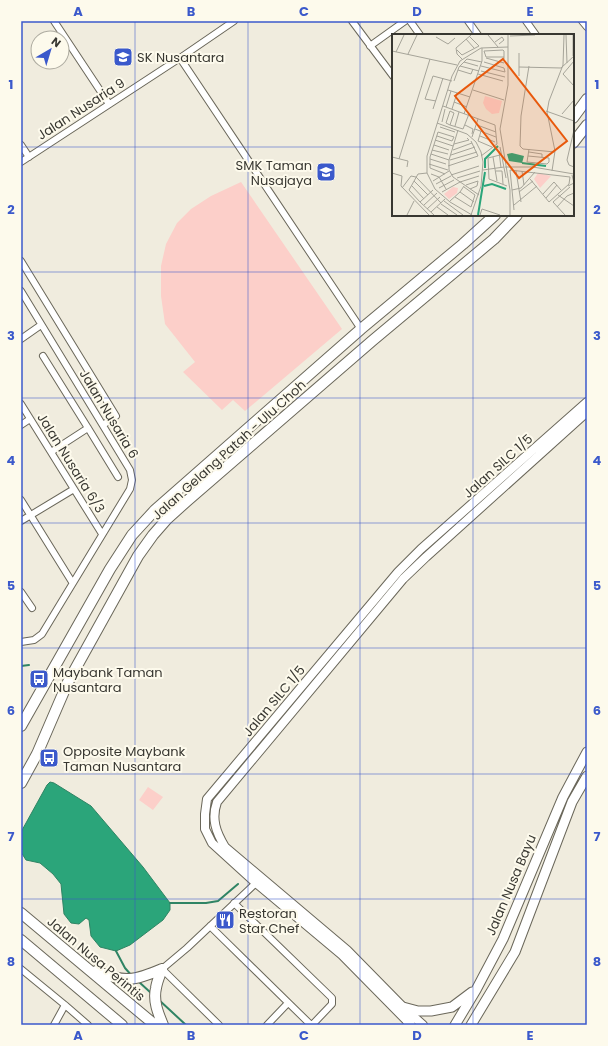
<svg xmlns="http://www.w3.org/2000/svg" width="608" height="1046" viewBox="0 0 608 1046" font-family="Poppins,sans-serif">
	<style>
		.green { fill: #fccfc9 }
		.water { fill: #2ba57a; stroke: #2f8464 }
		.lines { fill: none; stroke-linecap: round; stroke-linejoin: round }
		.stream { stroke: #2f8464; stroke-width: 2 }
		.minor-casing { stroke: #6a675a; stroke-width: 8 }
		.tertiary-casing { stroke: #6a675a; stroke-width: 10 }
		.secondary-casing { stroke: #6a675a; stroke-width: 11 }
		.primary-casing { stroke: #6a675a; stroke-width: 12 }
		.minor { stroke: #fff; stroke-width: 6 }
		.tertiary { stroke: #fff; stroke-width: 8 }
		.secondary { stroke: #fff; stroke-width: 9 }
		.primary { stroke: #fff; stroke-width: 10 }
		.grid { fill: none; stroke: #3b59cb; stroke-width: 1; stroke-opacity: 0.55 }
		.labels { text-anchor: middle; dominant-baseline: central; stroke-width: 4; stroke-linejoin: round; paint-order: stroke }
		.poi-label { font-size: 13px; fill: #383731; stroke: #fdfaec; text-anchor: start }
		.street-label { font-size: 13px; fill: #383731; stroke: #fdfaec }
		.inset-river { fill: none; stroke: #2ba57a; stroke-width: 2 }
		.inset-road { fill: none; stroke: #a6a499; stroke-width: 1 }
		.view { fill: #e8590c; fill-opacity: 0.15; stroke: #e8590c; stroke-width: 2 }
		.inset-edge { fill: none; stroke: #383731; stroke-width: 2 }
		.neatline { fill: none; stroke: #3b59cb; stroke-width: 1.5 }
		.grid-label { font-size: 13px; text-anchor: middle; font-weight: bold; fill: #3b59cb }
	</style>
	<rect width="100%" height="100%" fill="#f0ecde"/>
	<path class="green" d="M241,182L342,329L245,411L233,400L222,410L183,372L195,362L165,324L161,296V266L166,244L177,223L191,209L211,196Z
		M148,787L163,797L153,810L139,800Z"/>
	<path class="water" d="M50,782L54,783L91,806L143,867L170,903V910L163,920L130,945L116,951L100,947L91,936L89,920L86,918L79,924L71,923L64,914L61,884L53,874L40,863L26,860L21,852V832L47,785Z"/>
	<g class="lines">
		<path class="stream" d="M21,666L29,665
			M170,903H206L218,901L238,884
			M116,951L125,968L132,976
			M138,981L151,993
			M159,1000L186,1025"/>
		<defs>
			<path id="minor" d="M54,21L109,104
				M352,21L393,76
				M410,21L420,35
				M468,21L478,35
				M526,21L536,35
				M582,21L587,27
				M370,46L405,21
				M180,58L361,329
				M21,145L29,157
				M21,162L180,58L234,21
				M21,261L116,416L103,425
				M21,291L130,470L132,480L130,489L42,634L34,640L21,642
				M21,339L41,325
				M43,356L88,428
				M21,404L102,534
				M21,425L30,419
				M51,452L88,428L118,477
				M21,500L72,582
				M21,521L74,489
				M21,592L32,608
				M234,903L332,998V1004L312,1025
				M210,926L311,1025
				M21,969L65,1005L88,1025
				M54,1025L65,1005
				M219,1025L162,969L187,948L256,883
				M267,1025L288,1003"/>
			<path id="tertiary" d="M411,1025L342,955L256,883L212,843L205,829V814L207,799L398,572L421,549L587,402
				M423,1025L403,1007L347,950L225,847C216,832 211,819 217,802L403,579L426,557L587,412"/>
			<path id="secondary" d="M403,1007L418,1011H431L452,1007L472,992
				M408,1022L410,1025
				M455,1025L476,990L503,939L563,797L587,752
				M471,1025L515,952L572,802L587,776"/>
			<path id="primary" d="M573,118L587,99
				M573,143L587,125
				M21,726L110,569L132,535L155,510L361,329L463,244L495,215
				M21,783L37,754L68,682L138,556L153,535L167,519L187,501L372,341L494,239L517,215
				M21,913L155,1025
				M21,940L122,1025
				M162,969C160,975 157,981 156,988C153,1001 158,1013 163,1025
				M96,971C125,983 134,981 162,969"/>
		</defs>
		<use href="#minor" class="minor-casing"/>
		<use href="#tertiary" class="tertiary-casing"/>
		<use href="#secondary" class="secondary-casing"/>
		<use href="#primary" class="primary-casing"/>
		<use href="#minor" class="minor"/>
		<use href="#tertiary" class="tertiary"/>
		<use href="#secondary" class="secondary"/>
		<use href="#primary" class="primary"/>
	</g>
	<path class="grid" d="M135,21V1025M248,21V1025M360,21V1025M473,21V35M21,147H393M573,147H587M473,215V1025M21,272H587M21,398H587M21,523H587M21,648H587M21,774H587M21,899H587"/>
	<defs>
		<symbol id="school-square" viewBox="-11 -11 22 22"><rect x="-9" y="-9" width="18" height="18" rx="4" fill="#3b59cb" stroke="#fdfaec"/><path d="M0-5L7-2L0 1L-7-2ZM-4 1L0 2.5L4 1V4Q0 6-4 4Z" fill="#fff"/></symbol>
		<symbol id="bus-square" viewBox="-11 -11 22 22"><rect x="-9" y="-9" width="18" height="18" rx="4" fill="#3b59cb" stroke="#fdfaec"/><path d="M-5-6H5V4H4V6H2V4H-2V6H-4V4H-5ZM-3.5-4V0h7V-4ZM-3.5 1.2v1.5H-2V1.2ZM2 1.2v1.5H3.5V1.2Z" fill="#fff"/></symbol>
		<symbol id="restaurant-square" viewBox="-11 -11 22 22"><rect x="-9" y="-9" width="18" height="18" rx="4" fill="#3b59cb" stroke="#fdfaec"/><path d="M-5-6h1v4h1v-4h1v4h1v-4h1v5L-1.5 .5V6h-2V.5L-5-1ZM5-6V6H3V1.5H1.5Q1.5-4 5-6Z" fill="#fff"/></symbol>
	</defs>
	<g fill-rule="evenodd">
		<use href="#school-square" x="112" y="46" width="22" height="22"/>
		<use href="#school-square" x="315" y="161" width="22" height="22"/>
		<use href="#bus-square" x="28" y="668" width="22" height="22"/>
		<use href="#bus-square" x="38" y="747" width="22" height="22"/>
		<use href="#restaurant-square" x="214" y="909" width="22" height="22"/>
	</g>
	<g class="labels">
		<g class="poi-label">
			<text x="137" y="57">SK Nusantara</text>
			<text x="312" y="165" text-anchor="end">SMK Taman<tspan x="312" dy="15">Nusajaya</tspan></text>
			<text x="53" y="672">Maybank Taman<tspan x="53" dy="15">Nusantara</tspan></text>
			<text x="63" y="751">Opposite Maybank<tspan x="63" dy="15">Taman Nusantara</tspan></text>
			<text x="239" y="913">Restoran<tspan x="239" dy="15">Star Chef</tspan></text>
		</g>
		<g class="street-label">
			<text transform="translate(81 109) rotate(-33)">Jalan Nusaria 9</text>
			<text transform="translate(109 414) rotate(59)">Jalan Nusaria 6</text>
			<text transform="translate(229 450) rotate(-42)">Jalan Gelang Patah - Ulu Choh</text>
			<text transform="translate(71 463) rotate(58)">Jalan Nusaria 6/3</text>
			<text transform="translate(498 466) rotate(-42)">Jalan SILC 1/5</text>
			<text transform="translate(274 701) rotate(-50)">Jalan SILC 1/5</text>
			<text transform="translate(511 885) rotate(-67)">Jalan Nusa Bayu</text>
			<text transform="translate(96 959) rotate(40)">Jalan Nusa Perintis</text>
		</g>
	</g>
	<g transform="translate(392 34)">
		<rect width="182" height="182" fill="#f0ecde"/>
		<path d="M93,62L110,67L107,79L100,80L94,75L91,69ZM146,139L159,142L148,154L142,145ZM61,153L66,154L65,159L57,165L52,160Z" fill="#fccfc9"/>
		<path d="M120,119L132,122L130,129L117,127L115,120Z" fill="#2ba57a"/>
		<path class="inset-river" d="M130,129L154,132M93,134V125L106,112M92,152L100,150L114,155M86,181L93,138"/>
		<path class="inset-road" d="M96,1L106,13M116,1V51L108,95L118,156V181M174,1L175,29M181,1V22M118,2L143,1M44,3L56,10L63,4M74,5L82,14M103,8L110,3L112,6L107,10M65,16L70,21L87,12L77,2M0,17L65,31M4,18L12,1M16,20L25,1M112,23H94L92,17L111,16L112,17V25M94,24L112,29M70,25L65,20L64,14L79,1M182,27L171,40L182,52M72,28L86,32M68,32L87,37M89,32L113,38L112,34L92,28M137,32L129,82L128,112L131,115L163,118M127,33L169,34L182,22M66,36L79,40L81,35M89,37L113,43M86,40L111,47M127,42V19M62,47L67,33L75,25L90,28M56,56L78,63M81,56L112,66M44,67L33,65L41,42L60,47M62,68L75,73M51,72L103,91L105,110L89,122M54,73L59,57M41,75L51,44M60,75L65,59M154,77L182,87M72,80L90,27V14M170,80L182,66M50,88L53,75M45,89L75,100L84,108L89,118L91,128L89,152L79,181M58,91L62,79L58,77L54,89L58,91L71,95L77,80M73,91L81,95L80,100M85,91L104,98M63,92L67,78M48,93L63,98M83,95L104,103M66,96L57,126V136L61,143L87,161M182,96L175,126L177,131L182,133M89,97L86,107L100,113M45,102L60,107L62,103L46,98L38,123V134L53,140M88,102L103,108M80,103L86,85M43,106L61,112M62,110L77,106L75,104M42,111L57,116M108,113L114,144M40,116L56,120M61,116L80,109M107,117L109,134M137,118L150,120V123M39,120L57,126M59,121L83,113M108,121L96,124L97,145L115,152M136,122L157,124V128L155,130L135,128L137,115M0,123L16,127L15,133M101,123L105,147M7,125L38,25M38,125L54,130M58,126L85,118M37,130L56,136M56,132L86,122L79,107M113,133H141L182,140M91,136L112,133M104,137H110L111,150M124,137L129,168M130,137L132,151M160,137L163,117L155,78L157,67L171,31L172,1M0,139L10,142L9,152L37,181M35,139L26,140L17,156L28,168L41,156M39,140L47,143L54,155M59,141L87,132M24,143L49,169M65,144L88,137M138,145L157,168M22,147L36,161M41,147L57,137M44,150L59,142M74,151L86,147M20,152L32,165M72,152L68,158L82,168M176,152L182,149L180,141M10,154L19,142L24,143M47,154L62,146M78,155L85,152L86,147M120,156L129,154L143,138M50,158L68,148L87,142M127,158L141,147M151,160L162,148L169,156M166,161L182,172M63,163L79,173L83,161L72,153M154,164L165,151M52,167L71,181M58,167L68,158M28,168L42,181M49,170L65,181M32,171L45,159M122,171L145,152M45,173L56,181M165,173L175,162L182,159M35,175L48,163M122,176L118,136L178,143L177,150L157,168M39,178L53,165M15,181L22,167M80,181L58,168L43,155L35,139V122L60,42L68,27L89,14L116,13M88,181L90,175L108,181M173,181L161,168L178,153"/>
		<path class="view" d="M111,25L175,107L127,144L63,62Z"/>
		<rect width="182" height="182" class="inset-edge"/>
	</g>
	<rect width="608" height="1046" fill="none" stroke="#fdfaec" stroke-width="44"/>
	<g transform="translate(50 50) rotate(38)"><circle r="19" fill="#fdfaec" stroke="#aeaca1"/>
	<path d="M0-3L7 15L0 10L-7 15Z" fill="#3b59cb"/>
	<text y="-6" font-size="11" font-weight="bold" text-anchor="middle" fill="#383731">N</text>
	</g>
	<rect x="22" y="22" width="564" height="1002" class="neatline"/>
	<g class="grid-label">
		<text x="78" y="16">A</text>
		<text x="191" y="16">B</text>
		<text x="304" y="16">C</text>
		<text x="417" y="16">D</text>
		<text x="530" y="16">E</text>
		<text x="11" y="89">1</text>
		<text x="597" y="89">1</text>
		<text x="11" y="214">2</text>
		<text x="597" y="214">2</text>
		<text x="11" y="340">3</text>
		<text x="597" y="340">3</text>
		<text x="11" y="465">4</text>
		<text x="597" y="465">4</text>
		<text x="11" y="590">5</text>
		<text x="597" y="590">5</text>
		<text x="11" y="715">6</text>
		<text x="597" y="715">6</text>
		<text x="11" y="841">7</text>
		<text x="597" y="841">7</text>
		<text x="11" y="966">8</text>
		<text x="597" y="966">8</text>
		<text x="78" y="1040">A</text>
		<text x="191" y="1040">B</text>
		<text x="304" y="1040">C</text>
		<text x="417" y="1040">D</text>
		<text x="530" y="1040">E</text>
	</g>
</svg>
